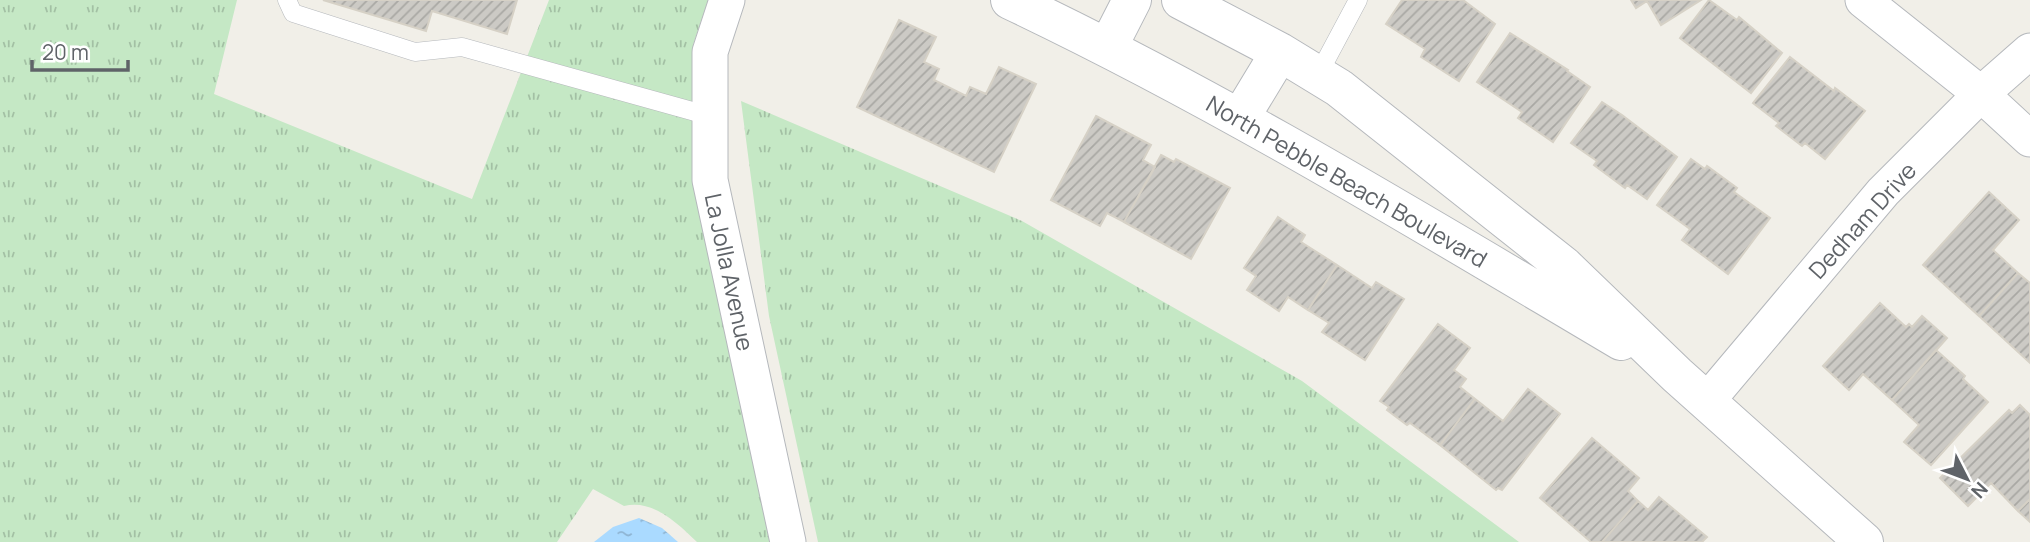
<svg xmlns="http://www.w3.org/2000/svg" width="2030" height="542" viewBox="0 0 2030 542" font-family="Manrope,sans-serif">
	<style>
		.grass { fill: url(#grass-tufts) }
		.water { fill: url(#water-ripples) }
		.building { fill: url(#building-hatch); stroke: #d6d1c6; stroke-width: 2 }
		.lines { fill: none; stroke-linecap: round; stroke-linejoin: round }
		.service-casing { stroke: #b5b8bc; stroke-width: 19 }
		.minor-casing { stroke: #b5b8bc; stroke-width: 37 }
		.tertiary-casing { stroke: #b5b8bc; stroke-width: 40 }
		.service { stroke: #fff; stroke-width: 18 }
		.minor { stroke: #fff; stroke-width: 35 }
		.tertiary { stroke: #fff; stroke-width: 38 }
		.labels { text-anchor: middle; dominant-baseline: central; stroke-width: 6; stroke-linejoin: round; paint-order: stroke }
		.street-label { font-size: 23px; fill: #5f6368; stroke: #fff }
	</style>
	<defs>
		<pattern id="grass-tufts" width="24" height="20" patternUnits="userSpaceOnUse" patternTransform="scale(1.75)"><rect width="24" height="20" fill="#c5e8c5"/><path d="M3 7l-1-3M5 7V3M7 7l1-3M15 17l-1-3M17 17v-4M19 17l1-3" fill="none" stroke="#a3c0a4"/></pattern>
		<pattern id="water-ripples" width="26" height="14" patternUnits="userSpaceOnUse" patternTransform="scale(1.75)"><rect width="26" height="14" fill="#aadaff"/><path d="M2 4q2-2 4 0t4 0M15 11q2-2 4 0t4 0" fill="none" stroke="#8eb4d2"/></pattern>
		<pattern id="building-hatch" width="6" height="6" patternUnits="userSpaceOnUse" patternTransform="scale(1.75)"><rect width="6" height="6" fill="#cccac5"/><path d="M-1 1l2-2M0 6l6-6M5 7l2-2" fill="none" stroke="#a9a8a4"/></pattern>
	</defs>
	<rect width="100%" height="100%" fill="#f1efe8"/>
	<path class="grass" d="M0,0H237L214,94L472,199L549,0H708L693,45V181L770,542H697C677,523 653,499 624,506L593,489L557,542H0Z
		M741,101L1022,221L1302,381L1519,542H818L769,316Z"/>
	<path class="water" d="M639,518L662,528L678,542H594L613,527Z"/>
	<path class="building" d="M323,0H517L507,34L432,11L426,31Z
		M1402,0H1463L1495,24L1459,81L1421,57L1425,49L1386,24Z
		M1631,0H1701L1661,25L1647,1L1636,8Z
		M1709,0L1737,20L1739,17L1782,53L1751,93L1680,38Z
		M899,20L936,37L924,62L939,69L934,80L966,96L970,87L986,94L999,67L1036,84L994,172L857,107Z
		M1510,33L1568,70L1567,71L1590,87L1553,142L1518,118L1522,112L1477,82Z
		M1790,57L1834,91L1835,88L1865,111L1825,159L1805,143L1802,146L1776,126L1779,123L1753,103Z
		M1602,102L1622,115L1677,157L1647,199L1627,185L1625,188L1594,165L1597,161L1571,143Z
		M1096,116L1151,145L1143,160L1155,167L1124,222L1107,213L1100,226L1051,200Z
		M1161,155L1174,162L1176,159L1230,188L1191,259L1124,222Z
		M1691,159L1705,169L1707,166L1737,188L1734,192L1770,218L1728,274L1682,240L1690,229L1657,205Z
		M1989,192L2019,220L1993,250L2018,273L1979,316L1923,265Z
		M1278,217L1305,235L1301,242L1337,265L1308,310L1288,297L1279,311L1247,290L1256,276L1244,268Z
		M1337,265L1372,288L1376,282L1404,299L1365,360L1322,332L1329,323L1308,310Z
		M2018,273L2030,283V363L1979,316Z
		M1880,303L1906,327L1909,324L1912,327L1922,316L1947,338L1892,400L1863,374L1849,390L1823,366Z
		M1438,324L1470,348L1454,370L1466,379L1460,387L1475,399L1440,445L1410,423L1407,425L1387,410L1389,407L1380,401Z
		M1936,350L1965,376L1963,379L1988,402L1931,465L1904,442L1919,425L1892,400Z
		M1528,389L1560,414L1502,490L1498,488L1496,490L1440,445L1475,399L1503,421Z
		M2020,405L2030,415V499L2018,511L1991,483L1968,506L1940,478L2009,410L2012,413Z
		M1592,438L1639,478L1628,491L1638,501L1602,542H1591L1540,498Z
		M1659,497L1707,537L1702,542H1602L1638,501L1648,510Z
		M2030,499V522L2018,511Z"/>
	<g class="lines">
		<defs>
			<path id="service" d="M287,0L293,13L415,52L462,47L710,116
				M1318,75L1358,0"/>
			<path id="minor" d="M727,0L710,52V180L788,542
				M1863,0L1981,94L2030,139
				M1707,401L1883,192L1981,94L2030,51"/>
			<path id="tertiary" d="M1010,0C1221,100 1420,222 1621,341
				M1181,0L1280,52L1339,88L1564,266L1677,375L1864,542
				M1108,47L1132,0
				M1240,118L1280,52"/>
		</defs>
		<use href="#service" class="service-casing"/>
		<use href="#minor" class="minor-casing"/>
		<use href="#tertiary" class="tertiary-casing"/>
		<use href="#service" class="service"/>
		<use href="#minor" class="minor"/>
		<use href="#tertiary" class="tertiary"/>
	</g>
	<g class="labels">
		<g class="street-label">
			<text transform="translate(1347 181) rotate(30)">North Pebble Beach Boulevard</text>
			<text transform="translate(1862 220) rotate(-48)">Dedham Drive</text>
			<text transform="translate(730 272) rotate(78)">La Jolla Avenue</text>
		</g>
	</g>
	<g transform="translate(1967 479) rotate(132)" stroke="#ffffff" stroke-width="5" paint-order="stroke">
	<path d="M0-5L12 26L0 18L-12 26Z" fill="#5f6368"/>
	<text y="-10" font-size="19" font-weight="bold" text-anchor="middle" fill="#5f6368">N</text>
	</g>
	<path d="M32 60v10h96v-10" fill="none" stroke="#5f6368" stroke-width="3.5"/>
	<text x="42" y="60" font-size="21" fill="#5f6368" stroke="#ffffff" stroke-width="5" paint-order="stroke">20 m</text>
</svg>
